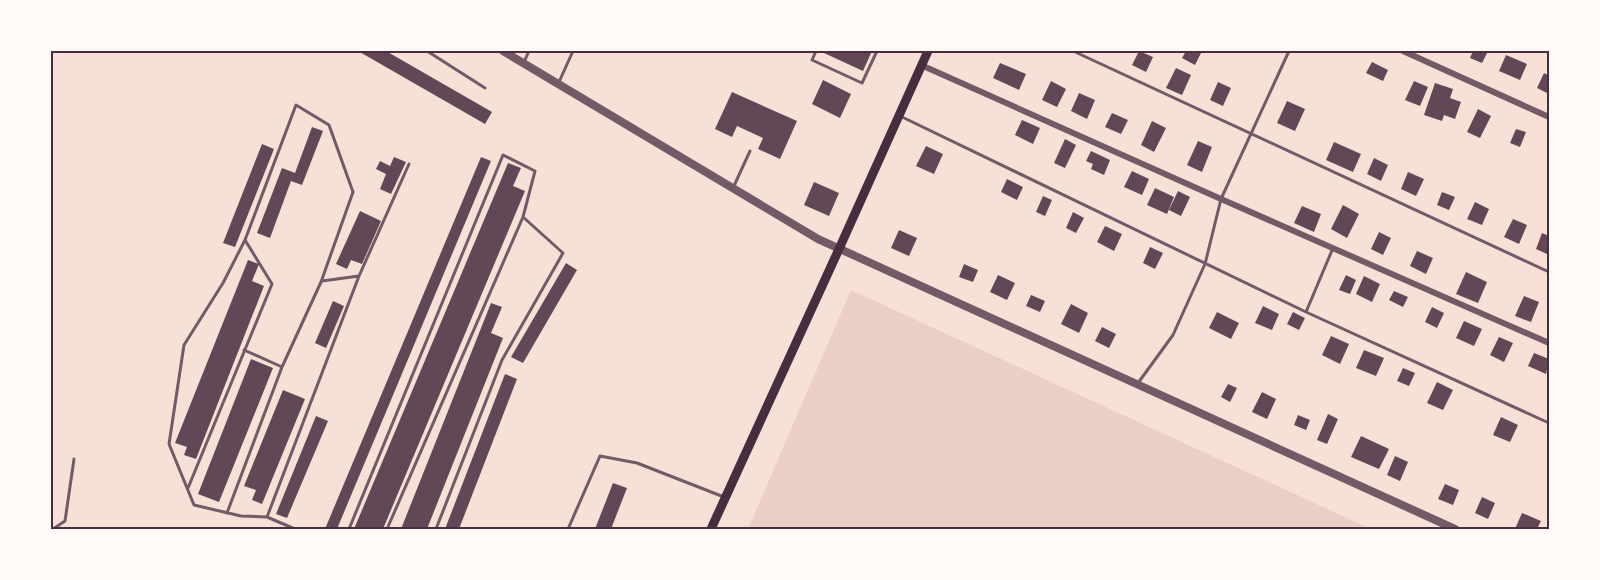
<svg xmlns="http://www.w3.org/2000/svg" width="1600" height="580" viewBox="0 0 1600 580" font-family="'Noto Sans',sans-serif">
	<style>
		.green { fill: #ebcfc5 }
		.building { fill: #644757 }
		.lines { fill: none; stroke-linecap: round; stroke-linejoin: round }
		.service { stroke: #755966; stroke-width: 3 }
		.minor { stroke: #755966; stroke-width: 6 }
		.tertiary { stroke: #755966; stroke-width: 8 }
		.secondary { stroke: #4a2c40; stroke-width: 9 }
		.neatline { fill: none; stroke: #4a2c40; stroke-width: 2 }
	</style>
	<rect width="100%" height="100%" fill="#f7e1d7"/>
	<path class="green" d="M851,290L1371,529H748Z"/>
	<path class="building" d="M358,51H386L492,112L485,124Z
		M825,51H872L863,71L824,53Z
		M1139,51L1153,57L1146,72L1132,65Z
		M1186,51H1202L1195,65L1182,58Z
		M1473,51H1488L1482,63L1470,58Z
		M1506,55L1527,64L1520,80L1499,71Z
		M1372,62L1388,70L1383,81L1366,73Z
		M1000,63L1026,74L1019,90L993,78Z
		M1176,68L1191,75L1182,95L1166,88Z
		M1544,73L1549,76V88L1547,93L1537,88Z
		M823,80L851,94L840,118L812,104Z
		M1051,81L1066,89L1057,107L1042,100Z
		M1414,81L1428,87L1420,106L1405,100Z
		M1218,82L1231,88L1223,106L1210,100Z
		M1435,83L1453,89L1450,98L1461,102L1455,119L1444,115L1442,121L1424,115Z
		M732,92L797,121L780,159L758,149L763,138L737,126L732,137L715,129Z
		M1079,93L1095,100L1087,119L1071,111Z
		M1287,101L1305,109L1295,131L1277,123Z
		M1478,109L1491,116L1480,138L1467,132Z
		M1112,113L1128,120L1121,134L1105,127Z
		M1022,120L1040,128L1033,144L1015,135Z
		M1152,121L1166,128L1154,152L1141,145Z
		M312,127L323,131L302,185L291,181L270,238L257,233L282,168L295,173Z
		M1516,129L1526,132L1520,147L1510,143Z
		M1065,139L1076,145L1065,168L1054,163Z
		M1198,141L1212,147L1202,172L1187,165Z
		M1334,142L1361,154L1353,172L1326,160Z
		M262,144L274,149L235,247L223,243Z
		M926,146L943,154L934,174L916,166Z
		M1091,151L1110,160L1104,175L1091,169L1093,164L1086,161Z
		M394,157L406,162L391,194L380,189L386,174L376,169L380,161L390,166Z
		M481,157L491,161L337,529H325Z
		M1374,158L1388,165L1381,181L1367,174Z
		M508,163L521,168L513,186L525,191L383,529H354Z
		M1132,171L1149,179L1142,195L1124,187Z
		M1408,172L1424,179L1416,196L1401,189Z
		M1007,179L1023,187L1017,200L1001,192Z
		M814,182L839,193L829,216L804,205Z
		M1155,188L1174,197L1167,214L1147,205Z
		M1178,191L1190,197L1181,216L1169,210Z
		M1442,192L1455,197L1449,210L1437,205Z
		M1043,196L1052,200L1045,216L1036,212Z
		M1475,202L1489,209L1482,225L1467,219Z
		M1343,205L1359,214L1347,238L1331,229Z
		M1302,206L1321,214L1314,232L1294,223Z
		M360,211L381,221L362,264L351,260L347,269L336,264Z
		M1073,212L1084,218L1076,233L1066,228Z
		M1513,219L1527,225L1519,244L1504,237Z
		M1105,226L1122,234L1114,251L1097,242Z
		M899,230L917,238L909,256L891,248Z
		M1379,232L1391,238L1383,255L1371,249Z
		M1542,233L1549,236V255L1536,249Z
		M1150,247L1163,253L1155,269L1143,263Z
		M1417,251L1433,258L1426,274L1410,266Z
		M248,260L259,264L252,281L264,286L196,459L184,455L187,447L175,443Z
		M566,263L577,270L523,363L511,357Z
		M964,264L978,270L973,282L959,277Z
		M1466,272L1487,282L1478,303L1456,294Z
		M998,275L1015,283L1007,300L990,292Z
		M1346,275L1356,280L1350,294L1339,290Z
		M1364,276L1380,284L1372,302L1356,294Z
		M1394,291L1408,297L1403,307L1389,300Z
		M1031,295L1045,301L1040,312L1026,306Z
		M1524,296L1539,302L1531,322L1515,316Z
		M333,301L344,306L326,348L315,343Z
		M491,303L502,307L491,333L503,338L427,529H401Z
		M1071,304L1088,313L1079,333L1061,324Z
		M1263,306L1279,314L1272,330L1255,323Z
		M1432,307L1444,313L1437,328L1425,322Z
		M1217,312L1239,323L1231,339L1209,328Z
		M1293,312L1305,318L1299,330L1287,324Z
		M1464,321L1482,329L1474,346L1456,338Z
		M1102,327L1116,334L1109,348L1095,341Z
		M1331,336L1349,344L1340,364L1322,355Z
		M1499,337L1513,343L1504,362L1490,355Z
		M1364,350L1384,358L1376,376L1356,368Z
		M1534,353L1549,359L1546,374L1528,366Z
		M251,359L273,368L219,502L198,494Z
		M1403,368L1415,373L1409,386L1397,381Z
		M505,374L517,379L459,529H445Z
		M1437,382L1453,390L1443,410L1427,403Z
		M1228,384L1237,388L1230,402L1221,397Z
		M283,390L305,399L262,504L252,500L256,490L244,486Z
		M1262,392L1276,399L1267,419L1252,412Z
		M1328,414L1338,419L1327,444L1317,440Z
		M1298,415L1310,420L1306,430L1294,425Z
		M316,416L328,421L287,518L276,514Z
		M1501,417L1518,425L1510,442L1493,435Z
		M1361,436L1389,449L1379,469L1351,457Z
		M1395,456L1408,462L1400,481L1387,475Z
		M613,483L627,488L611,529H595Z
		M1445,484L1459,490L1453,505L1438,499Z
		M1482,497L1495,503L1488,519L1475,513Z
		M1522,513L1541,521L1537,529H1515Z"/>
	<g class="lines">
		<path class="service" d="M427,51L485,88
			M816,51L812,60L862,83L877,51
			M1073,51L1549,272
			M524,62L529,51
			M559,82L573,51
			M900,116L1306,312
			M733,188L750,151
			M1333,248L1306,312L1549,423
			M322,281L359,276
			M244,350L282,367L321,282L353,192L329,125L296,105L245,240L223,283L184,345L169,444L194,505L241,516L267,517L295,529
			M1138,383L1173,335L1205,264L1221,199L1289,51
			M188,488L272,284L245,240
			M227,513L282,367
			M267,517L359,276L409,164
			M53,529L65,521L74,459
			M349,529L503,155L535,171L523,217L387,529
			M436,529L502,360L563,253L523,217
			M568,529L600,456L637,463L724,497"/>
		<path class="minor" d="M1403,51L1549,117
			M921,65L1221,199L1549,343"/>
		<path class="tertiary" d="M503,51L818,239L1455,529"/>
		<path class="secondary" d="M711,529L839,249L928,51"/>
	</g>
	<rect width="1600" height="580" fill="none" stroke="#fffaf5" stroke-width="105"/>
	<rect x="52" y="52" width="1496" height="476" class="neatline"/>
</svg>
